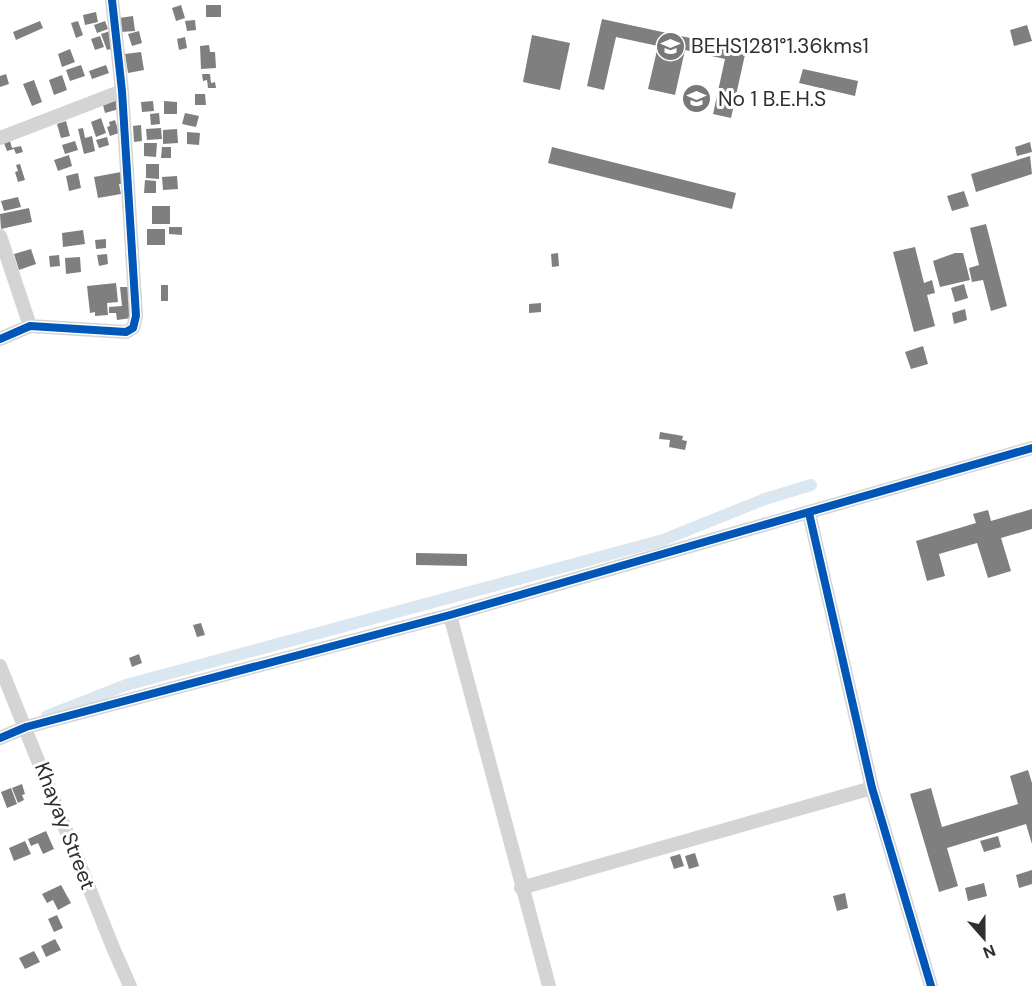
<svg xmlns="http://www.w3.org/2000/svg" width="1032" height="986" viewBox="0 0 1032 986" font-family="'DM Sans',sans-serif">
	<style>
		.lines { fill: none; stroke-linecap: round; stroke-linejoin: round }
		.canal { stroke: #dae6f0; stroke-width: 12 }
		.building { fill: #7f7f7f }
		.street { stroke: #d4d4d4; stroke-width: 14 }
		.cycleway-casing { stroke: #fff; stroke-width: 11 }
		.cycleway { stroke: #0057b8; stroke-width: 8 }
		.labels { text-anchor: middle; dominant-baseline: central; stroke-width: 6; stroke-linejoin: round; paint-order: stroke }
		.poi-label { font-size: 21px; fill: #2f2f2f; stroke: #fff; text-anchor: start }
		.street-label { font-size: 21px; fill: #2f2f2f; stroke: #fff }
	</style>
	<rect width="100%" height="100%" fill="#fff"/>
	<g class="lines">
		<path class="canal" d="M47,716L126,685L663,540L765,499L811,485"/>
	</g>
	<path class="building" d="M181,5L185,18L176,21L172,8Z
		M206,5H221V17H206Z
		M96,12L98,22L85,25L83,15Z
		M133,16L135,31L121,32L119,18Z
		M602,19L746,50L731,118L713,114L725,59L685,50L675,95L648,89L658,46L616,37L604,90L587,86Z
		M195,20L196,30L187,31L185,21Z
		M40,21L43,28L16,40L13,32Z
		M78,21L83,35L76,38L71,23Z
		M105,21L108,29L97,33L94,25Z
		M1027,25L1032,41L1014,46L1010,30Z
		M110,31L115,48L107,50L101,34Z
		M139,31L142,43L132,46L128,34Z
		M532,35L570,43L560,90L523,82Z
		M100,36L104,47L95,50L91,39Z
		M185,37L187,48L179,50L177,39Z
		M209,45L210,52H215L216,68L201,69L200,46Z
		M70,49L75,62L62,67L58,54Z
		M141,52L144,70L128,73L125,54Z
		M81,65L85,76L70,81L66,70Z
		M106,65L109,73L92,79L89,71Z
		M803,69L858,81L855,96L799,83Z
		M6,74L9,84L0,87V76Z
		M202,74H210L211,83L215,82L216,88H208L207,80L203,81Z
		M62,75L67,90L54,95L49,80Z
		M34,80L42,102L32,106L23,84Z
		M195,94H205L206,105H195Z
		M116,97L119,109L105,113L102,101Z
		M153,101L154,111L142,112L141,102Z
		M164,101L177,102V114H164Z
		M159,113L160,124L151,125L150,114Z
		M185,113L199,116L196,127L182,124Z
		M101,118L106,133L96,137L91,122Z
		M115,120L119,133L110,136L107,127L110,126L109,122Z
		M66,121L70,136L61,138L57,124Z
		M141,125L142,141L134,142L133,126Z
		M83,128L85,138L92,136L95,151L84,154L78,129Z
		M161,128L162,139L147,140L146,129Z
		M177,129L178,143L163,144V130Z
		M187,132L200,133L199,145L187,144Z
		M107,137L109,145L99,148L96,140Z
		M10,141L12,148L21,146L23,152L16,154L14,149L7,151L4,143Z
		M75,141L78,150L65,154L62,145Z
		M1030,142L1032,152L1017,156L1015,147Z
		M144,143H157L156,157L144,156Z
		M162,147H171V158H161Z
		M552,147L736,193L732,209L548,163Z
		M69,155L72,166L58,171L54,160Z
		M1030,156L1032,174L976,192L971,174Z
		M20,164L25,180L18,182L15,172L18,171L16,165Z
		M146,164H159V179L146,178Z
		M121,172L123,184H119L121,194L98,198L94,177Z
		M78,173L81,188L69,191L66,176Z
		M177,176L178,189L163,190L162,177Z
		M145,180L156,181V193H144Z
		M964,191L969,206L952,211L947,196Z
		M18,197L21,207L4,211L1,201Z
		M152,206H170V224H152Z
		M29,208L32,222L1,229L0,214Z
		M986,224L1007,306L991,311L983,280L972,282L969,268L979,265L970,228Z
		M169,227H182V235L169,234Z
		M147,229H165V245H147Z
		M83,230L85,244L63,247L62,233Z
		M106,239V248L96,249L95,240Z
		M915,247L924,283L932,280L935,293L927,295L935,326L914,332L893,252Z
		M31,249L36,264L19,270L14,254Z
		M558,253L559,266L552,267L551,254Z
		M955,253H963L970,280L940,287L933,261Z
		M107,254L108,264L99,266L97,255Z
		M59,255L60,266L50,267L49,256Z
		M80,257L81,272L66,274L65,258Z
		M116,283L118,302L107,303L108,315L95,316V312L90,313L87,286Z
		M964,284L968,298L955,302L951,288Z
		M161,285H168V301H161Z
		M120,287H128L131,318L117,320L116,313H109V307L122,306Z
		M541,303V312L529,313V304Z
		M965,309L967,320L954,324L952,313Z
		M923,346L928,364L911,369L905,352Z
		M660,432L683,436L682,440L687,441L685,450L669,447L670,440L659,439Z
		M1032,509V529L1001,538L1011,571L988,578L977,543L939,554L945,576L927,581L916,541L976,523L973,514L988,510L991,521Z
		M416,553L467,554V566L416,565Z
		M201,623L205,635L197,637L193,625Z
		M139,654L142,663L132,667L129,658Z
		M1028,770L1032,783V844L1026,824L947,848L958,886L939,892L910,794L931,788L942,827L1018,804L1010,776Z
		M22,784L25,794L22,795L24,800L18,803L12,788Z
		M11,788L17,804L7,808L1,792Z
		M46,831L54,849L43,854L38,843L31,846L28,839Z
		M998,836L1001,847L984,852L980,841Z
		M25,841L31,854L14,861L9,848Z
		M695,853L699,866L689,869L685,856Z
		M680,854L684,866L674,869L670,857Z
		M1032,870V884L1019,888L1016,875Z
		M984,883L987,896L968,901L965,888Z
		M61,885L71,903L58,910L53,900L47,903L42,894Z
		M845,893L848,908L837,911L833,896Z
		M57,915L63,928L54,932L48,919Z
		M55,939L61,950L46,957L41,946Z
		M34,951L40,962L25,969L19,958Z"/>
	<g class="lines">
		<path class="street" d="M0,138L122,91
			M0,236L30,326
			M0,339L30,326L126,332L133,328L136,316L122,91L112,0
			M809,513L872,788L931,986
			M450,615L549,986
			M0,666L114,950L130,986
			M0,738L26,727L450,615L1032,448
			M521,888L872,788"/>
		<defs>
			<path id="cycleway" d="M0,339L30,326L126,332L133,328L136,316L122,91L112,0
				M809,513L872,788L931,986
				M0,738L26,727L450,615L1032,448"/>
		</defs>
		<use href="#cycleway" class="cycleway-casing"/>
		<use href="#cycleway" class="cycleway"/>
	</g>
	<defs>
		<symbol id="school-disc" viewBox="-11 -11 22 22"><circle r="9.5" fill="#787878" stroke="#fff"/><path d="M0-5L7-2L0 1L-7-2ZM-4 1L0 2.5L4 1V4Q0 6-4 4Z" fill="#fff"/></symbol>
	</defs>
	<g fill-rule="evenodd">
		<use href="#school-disc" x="654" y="30" width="33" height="33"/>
		<use href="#school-disc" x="680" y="82" width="33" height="33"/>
	</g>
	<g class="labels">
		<g class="poi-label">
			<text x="691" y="46">BEHS1281°1.36kms1</text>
			<text x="718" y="99">No 1 B.E.H.S</text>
		</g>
		<g class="street-label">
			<text transform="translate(65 826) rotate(69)">Khayay Street</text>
		</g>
	</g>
	<g transform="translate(984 938) rotate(159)" stroke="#ffffff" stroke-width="4.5" paint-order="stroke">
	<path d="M0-4.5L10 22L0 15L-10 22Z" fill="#2f2f2f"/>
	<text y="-9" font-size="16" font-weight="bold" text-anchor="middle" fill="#2f2f2f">N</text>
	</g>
</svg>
